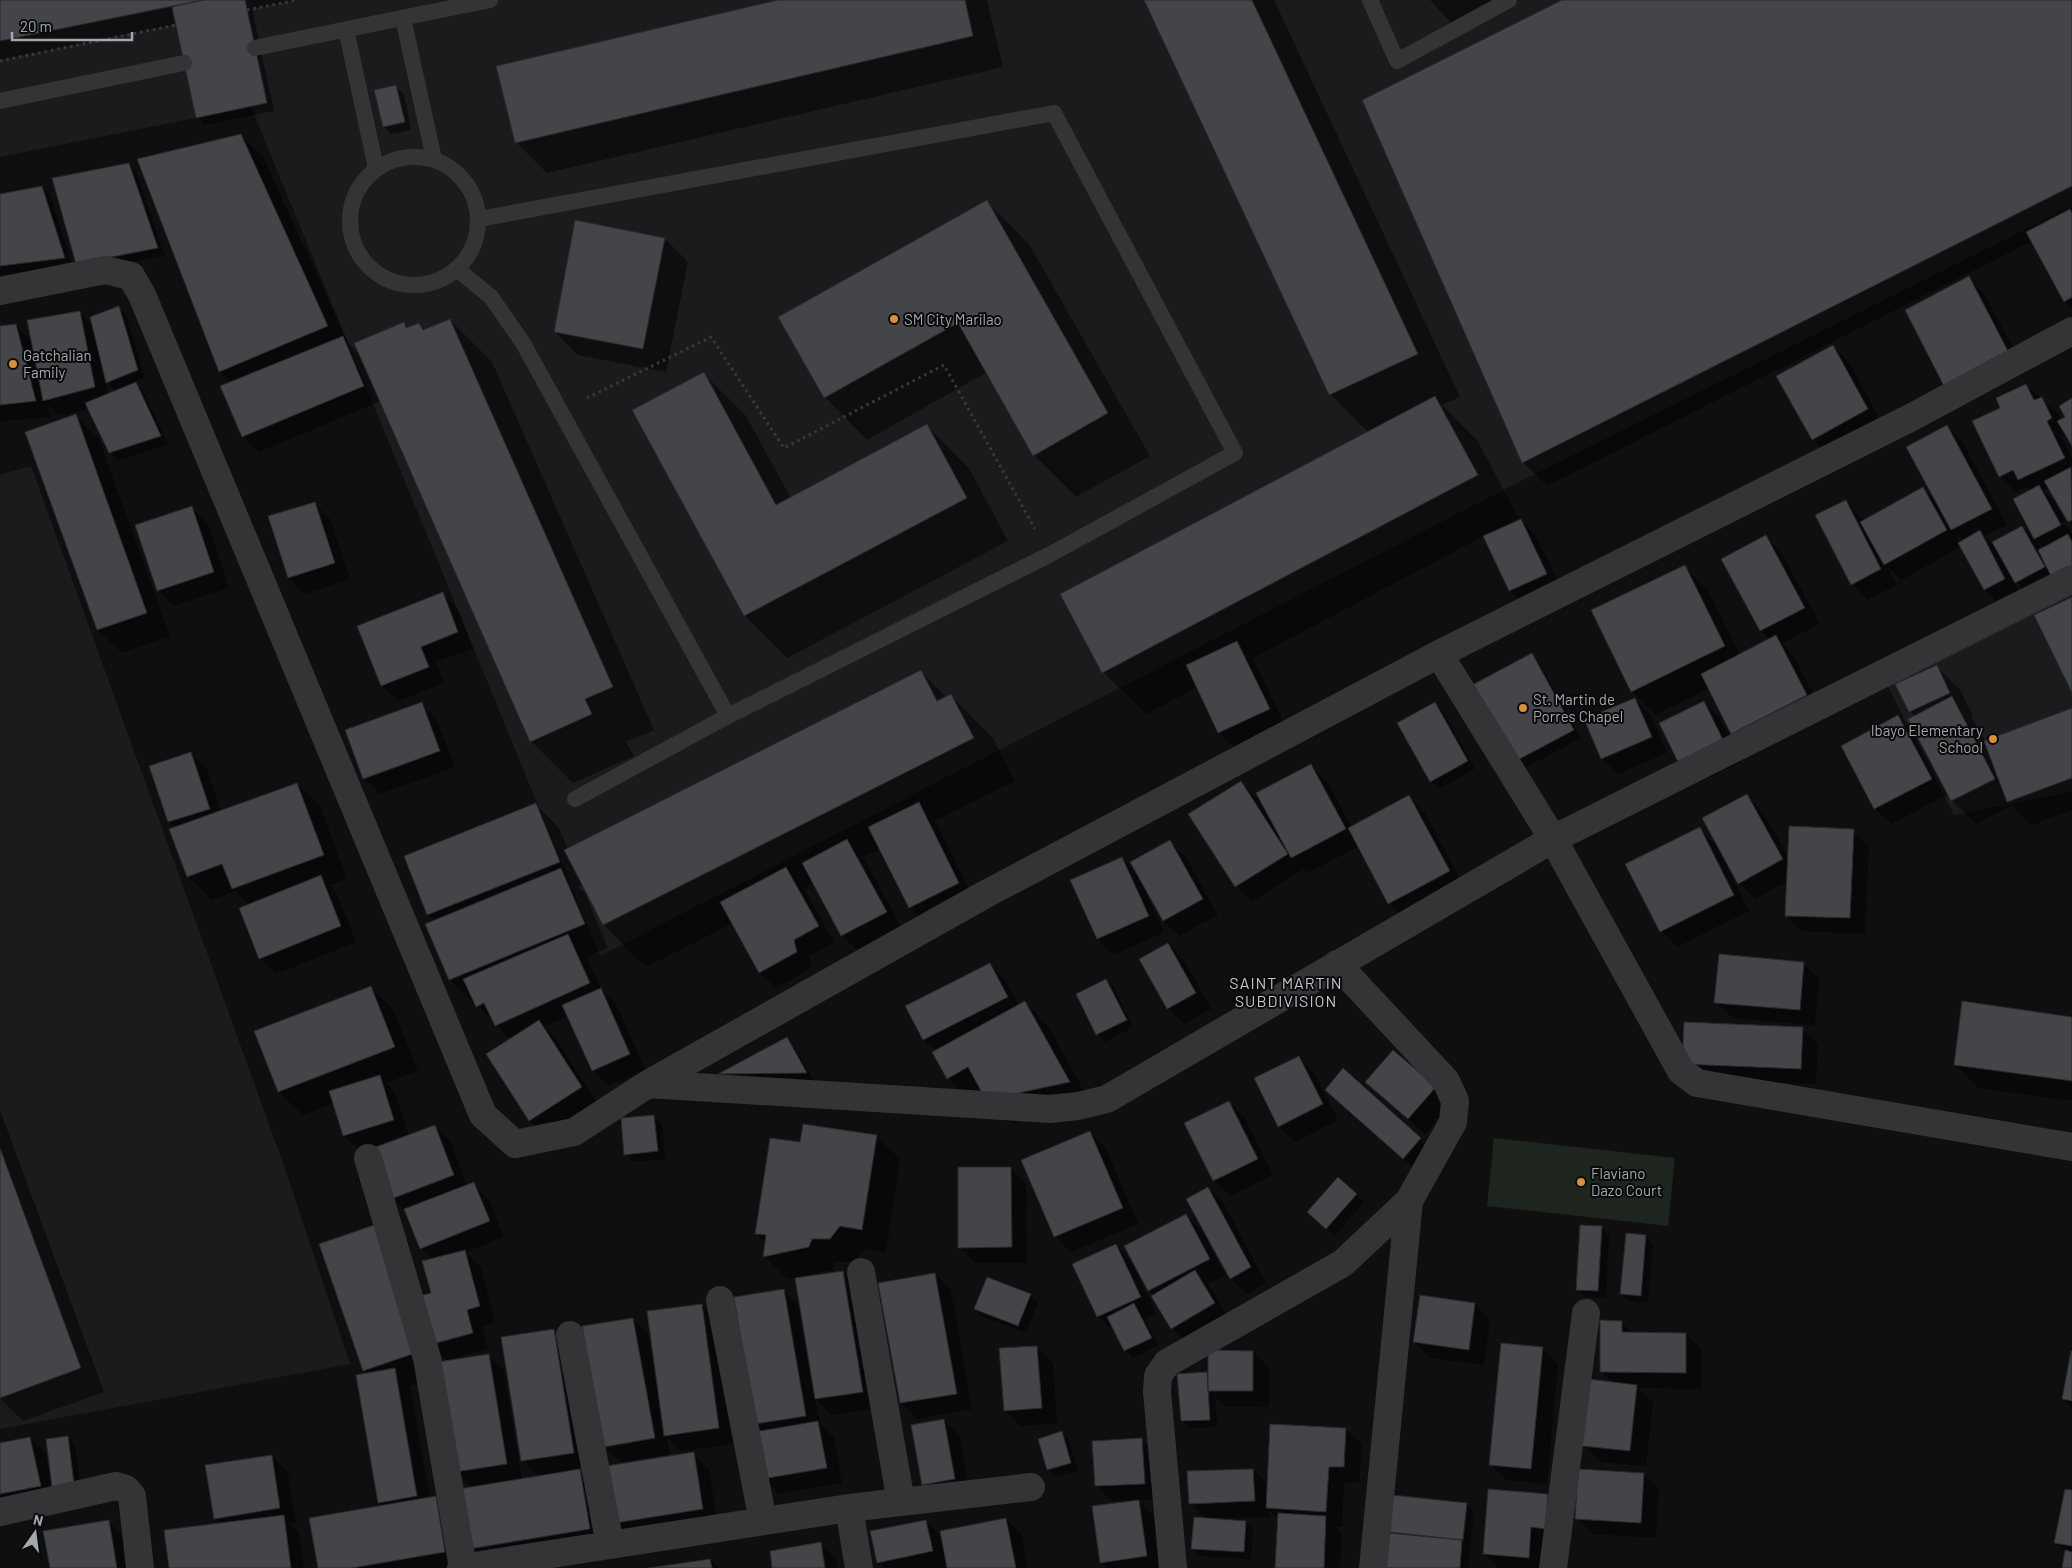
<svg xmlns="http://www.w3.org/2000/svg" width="2072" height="1568" viewBox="0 0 2072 1568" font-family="Barlow,sans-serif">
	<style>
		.built { fill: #1b1b1d }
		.green { fill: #1e241e }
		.shadow { fill: #0007; fill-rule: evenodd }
		.building { fill: #434548; stroke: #29292c }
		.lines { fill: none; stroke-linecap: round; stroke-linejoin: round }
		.path { stroke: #37393b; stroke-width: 3; stroke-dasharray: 2.5 4; stroke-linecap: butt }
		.lane { stroke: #323436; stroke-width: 16 }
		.street { stroke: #323436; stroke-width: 28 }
		.poi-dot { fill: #d88e3f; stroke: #0a0a0b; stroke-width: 2 }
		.labels { text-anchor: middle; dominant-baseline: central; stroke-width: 4; stroke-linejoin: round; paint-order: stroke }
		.poi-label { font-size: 15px; fill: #a2a8af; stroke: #0a0a0b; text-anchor: start }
		.neighbourhood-label { font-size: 16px; letter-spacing: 1px; fill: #c2c6cc; stroke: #0a0a0b }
	</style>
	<rect width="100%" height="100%" fill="#0f0f10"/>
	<path class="built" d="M0,0H2072V206L1523,480L600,956L251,107L0,157Z
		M31,466L287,1174L350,1364L0,1429V475Z
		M2072,594V792L1954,815L1887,685Z"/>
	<path class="green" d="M1494,1138L1675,1158L1668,1226L1487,1206Z"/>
	<path class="shadow" d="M0,0H295L252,9L274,111L205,125L198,117L177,24L0,60Z
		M783,0H987L1003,67L547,173L516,142Z
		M1145,0H1274L1460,397L1442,405L1477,440L1519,518L1506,525L1507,527L1521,520L1536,536L1562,590L1526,607L1510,591L1484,536L1253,658L1285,725L1235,748L1219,732L1198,687L1146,714L1103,672L1369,433L1330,394Z
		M1430,0H1507L1455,27Z
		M1565,0H2072V308L2065,301L2032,241L1547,486L1523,462Z
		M396,87L404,94L411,130L391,134L384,127Z
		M241,135L264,159L348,343L361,355L403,324L408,329L419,324L426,331L450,320L492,362L654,730L626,742L634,756L573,783L531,741L381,401L259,452L243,436L231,383L220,371Z
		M129,164L136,172L165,256L85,271Z
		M42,187L50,195L72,265L0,275V196Z
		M987,202L1029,244L1150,456L1076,497L1034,455L987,372L867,440L825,397Z
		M665,239L688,262L666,372L578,355L555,332Z
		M1968,278L1984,293L2025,371L1906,310Z
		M118,307L126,315L145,378L134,382L143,391L168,444L118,460L110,453L89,408L60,416L47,404L51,417L0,421V327L16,325L33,342L79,312L94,327ZM106,381L116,392L108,395Z
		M1833,346L1849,362L1883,425L1829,455L1813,440L1777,377Z
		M704,374L746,416L791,498L927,426L969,468L1008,541L787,658L745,616L634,411Z
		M2026,385L2058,414L2061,421L2067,417L2072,399V444L2066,434L2062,437L2072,458V525L2050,488L2044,491L2055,502L2065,521L2039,535V538L2066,524L2072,534V590L2032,598L2013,579L2020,595L2001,605L1985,590L1961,547L1901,580L1887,566L1896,585L1868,600L1852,584L1846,501L1864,521L1923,489L1937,503L1947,427L1963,443L2007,525L1984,536L1992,544L2022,527L2036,541L2041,549L2044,548L2036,540L2014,499L2030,491L2026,487L2016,492L2000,476L2002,408ZM1955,533L1963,541L1960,543Z
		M75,416L99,439L170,636L122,653L98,630L27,433Z
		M314,503L330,519L350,579L305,594L289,578L270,517Z
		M192,508L208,524L229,588L174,606L158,590Z
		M1765,536L1781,552L1820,624L1782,643L1792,653L1822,711L1748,749L1732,733L1710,688L1655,715L1632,691L1684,566L1708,590L1740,655L1770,640L1761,631Z
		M442,594L458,609L473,648L436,662L444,683L398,701L382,685Z
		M1531,654L1539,662L1581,738L1523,769L1516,761Z
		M1937,667L1960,690L1973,716L1971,717L1986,742L2072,710V810L2032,825L2012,805L1976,824L1952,801L1949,794L1891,824L1875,808L1842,747L1898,717L1914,733L1927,757L1929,756L1915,716L1910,711Z
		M921,672L947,698L951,696L993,738L1015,781L935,821L974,899L926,923L910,907L881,849L863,857L902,928L858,951L842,935L814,882L804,888L834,943L809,956L812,968L776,988L760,973L733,923L646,967L604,925L583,885L578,887L585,893L608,948L586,957L602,990L617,1006L645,1070L609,1086L593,1070L568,1016L544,1027L555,1037L597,1103L546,1136L530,1121L487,1055L511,1040L475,1002L473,1003L450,980L435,921L428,915L405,856L535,804L559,828L568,849Z
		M1635,699L1651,715L1667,753L1618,774L1602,758Z
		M1704,702L1720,718L1741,762L1698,783L1682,768Z
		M421,704L437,720L455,767L380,794L364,778Z
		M1435,704L1443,711L1475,769L1439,789L1431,781Z
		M191,754L207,769L221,812L297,784L321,808L347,879L329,885L336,892L356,942L276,974L260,959L240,909L250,905L236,891L212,900L188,877L171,830L175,828L169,822L151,766Z
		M1311,766L1327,781L1351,827L1409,797L1425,813L1465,888L1405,919L1389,903L1359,846L1308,873L1304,869L1251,902L1236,886L1241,783L1257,798L1264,810Z
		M1746,795L1762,811L1789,858L1853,831L1869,846L1865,934L1802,931L1786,915L1788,881L1755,899L1739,883L1720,848L1718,849L1749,911L1677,947L1661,931L1700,829L1719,848Z
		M1170,842L1186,858L1218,915L1179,936L1164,921L1149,894L1147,895L1164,932L1114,955L1098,939L1071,881L1122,858L1136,873Z
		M1168,944L1184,960L1211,1009L1184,1024L1168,1008Z
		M1803,963L1819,979L1815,1025L1732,1018L1716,1002Z
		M990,964L1005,980L1019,1006L1025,1003L1048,1026L1092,1106L1011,1123L987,1099L972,1102L948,1079L934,1052L936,1051L924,1040L907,1007Z
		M1106,980L1114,988L1133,1027L1105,1042L1097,1034Z
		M371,988L394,1011L418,1071L386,1083L395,1092L409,1136L435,1126L451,1142L467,1186L474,1184L489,1200L504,1237L466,1252L481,1267L495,1322L482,1326L488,1349L451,1359V1361L488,1355L504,1371L522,1480L540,1477L523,1460L553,1330L569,1346L589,1468L579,1470L603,1494L613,1553L490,1568L471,1548L473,1488L456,1471L441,1375L410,1386L430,1498L435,1497L459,1521L467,1568H319L383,1506L379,1502L368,1374L364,1370L417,1298L432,1294V1259L421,1248L407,1213L393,1198L360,1151L344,1135L334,1103L303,1115L279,1092L256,1032ZM435,1349L447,1361L440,1363Z
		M2072,1018V1101L1978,1088L1955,1065Z
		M1802,1029L1818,1044L1816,1084L1699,1079L1683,1063Z
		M787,1038L794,1046L813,1080L727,1081L720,1074Z
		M1299,1057L1314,1073L1338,1120L1295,1142L1279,1126Z
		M1343,1070L1436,1154L1419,1173L1326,1089Z
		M1366,1082L1435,1087L1451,1103L1425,1134Z
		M1229,1102L1245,1118L1273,1175L1230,1196L1214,1181L1186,1124Z
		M0,1110L104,1392L23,1421L0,1398Z
		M654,1117L662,1124L665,1159L633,1162L626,1154Z
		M1090,1132L1106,1148L1138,1224L1071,1252L1055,1236Z
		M876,1136L900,1159L886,1253L864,1249L854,1262H835L833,1270L802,1276L803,1279L842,1272L858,1288L878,1408L832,1415L815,1398L820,1424L834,1438L842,1483L779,1494L763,1478L764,1432L756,1424L784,1291L802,1309L797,1278L788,1279L764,1256L766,1243L756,1234L801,1144Z
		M1011,1168L1026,1184L1027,1263H975L960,1247Z
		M1338,1178L1364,1202L1335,1236L1316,1220Z
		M1208,1188L1224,1204L1266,1283L1247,1294L1231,1278Z
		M1186,1215L1202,1231L1225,1275L1208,1284L1230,1319L1188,1344L1172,1328L1154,1295L1149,1290Z
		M1601,1227L1609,1235L1606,1298L1585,1297L1577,1289Z
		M1645,1236L1653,1244L1648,1303L1629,1302L1621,1294Z
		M1115,1245L1131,1261L1156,1313L1145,1318L1158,1346L1133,1358L1125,1351L1116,1332H1114L1098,1317L1073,1265Z
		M935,1274L951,1290L972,1409L917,1419L901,1403Z
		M1030,1295L1038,1303L1026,1333L983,1317L976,1309Z
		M1475,1304L1490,1320L1484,1365L1430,1358L1415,1342Z
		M702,1305L718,1321L734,1444L681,1451L667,1437L670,1454L621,1462L605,1446L632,1319L648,1335L652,1357H654Z
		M1621,1322L1632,1333L1686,1334L1702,1350L1701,1389L1638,1388L1653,1402L1646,1466L1600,1462L1584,1446L1613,1383L1601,1371Z
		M1037,1347L1053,1363L1057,1423L1021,1426L1005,1410Z
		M1542,1348L1558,1364L1547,1484L1506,1480L1490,1465Z
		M1253,1352L1269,1368V1407L1225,1406L1215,1396L1217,1427L1190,1428L1182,1421L1206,1373L1209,1376ZM1206,1380H1208L1210,1396H1207Z
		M2072,1355V1408L2063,1399Z
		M944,1421L960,1436L970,1495L939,1500L923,1484Z
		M1346,1429L1362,1445L1359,1483L1344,1482L1342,1527H1335L1342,1533L1340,1568H1277L1279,1520L1270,1511V1517L1222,1518V1520L1245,1522L1253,1529L1251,1559L1200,1556L1193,1548L1206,1519L1190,1503L1253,1470L1268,1485Z
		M1062,1433L1069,1441L1078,1471L1056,1477L1048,1469Z
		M30,1438L46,1454L49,1471H51L68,1438L75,1445L81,1491L56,1501L0,1512V1444Z
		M1141,1440L1157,1455L1160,1499L1138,1500L1155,1517L1161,1568H1107L1101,1562L1128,1500L1112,1501L1096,1485Z
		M694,1454L709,1470L718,1524L632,1538L616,1522Z
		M272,1456L288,1472L296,1523L291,1524L299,1532L304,1568H170L221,1524L215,1518Z
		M1644,1474L1659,1490L1656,1538L1592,1534L1576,1518Z
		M2072,1492V1568H2063L2066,1553L2056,1542Z
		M1547,1495L1563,1511L1544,1568H1498L1484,1554Z
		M1466,1504L1474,1512L1468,1568H1386L1393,1535L1390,1532Z
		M1006,1519L1022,1535L1028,1568H884L878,1562L926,1521L943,1538Z
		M108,1521L124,1537L129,1568H51Z
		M820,1544L836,1559L837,1568H774Z
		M710,1560L718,1568H656Z"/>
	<path class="building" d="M0,0H203L0,41Z
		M203,0H245L267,103L196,118L172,7Z
		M778,0H965L973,36L515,143L496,66Z
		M1144,0H1252L1418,354L1329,395Z
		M1562,0H2072V186L1522,463L1362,100Z
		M396,85L405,122L383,127L374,90Z
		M241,134L328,326L219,372L137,159Z
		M129,163L158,248L76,264L52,178Z
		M42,186L65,258L0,266V194Z
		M987,200L1108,413L1033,456L958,323L824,398L778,317Z
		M2070,209L2072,213V297L2064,302L2026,232Z
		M575,220L665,238L643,349L554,332Z
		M1969,276L2010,355L1945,388L1905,310Z
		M119,306L138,370L106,383L90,317Z
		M80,311L95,387L43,401L27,320Z
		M450,319L613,687L585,699L592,714L530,742L354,343L404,322L406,328L419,323L423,330Z
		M16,324L36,401L0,405V326Z
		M343,336L364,386L242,437L220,386Z
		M1833,345L1868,409L1812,440L1776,376Z
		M704,372L776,505L927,424L967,498L744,616L632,410Z
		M136,382L161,436L109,453L85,403Z
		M2026,384L2034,400L2042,397L2052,418L2047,421L2065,458L2018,480L2013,470L1999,477L1972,421L2000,408L1996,398Z
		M1435,396L1478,475L1102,673L1060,594Z
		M2072,398V446L2057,421L2065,417L2059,406Z
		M76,414L147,613L97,630L25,432Z
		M1947,425L1992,509L1951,530L1906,447Z
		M2071,467L2072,520L2068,522L2044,481Z
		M2039,485L2061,525L2034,539L2013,499Z
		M1923,487L1947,530L1884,565L1860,522Z
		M1846,500L1881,569L1851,585L1815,515Z
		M315,502L335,563L288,578L268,516Z
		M192,506L214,572L157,591L135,525Z
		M1521,519L1547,574L1509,591L1483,536Z
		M2022,526L2045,567L2015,583L1992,542Z
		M1980,530L2005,579L1984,590L1958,543Z
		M2068,534L2072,542V566L2051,576L2038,550Z
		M1766,535L1805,608L1760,631L1721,559Z
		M1685,565L1725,646L1631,692L1591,610Z
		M443,592L458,632L421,647L429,667L381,686L357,626Z
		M2072,597V693L2034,615Z
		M1776,635L1807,695L1731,734L1701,674Z
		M1237,641L1270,709L1218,733L1186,665Z
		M1532,653L1574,730L1514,762L1472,685Z
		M1937,665L1950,693L1909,712L1895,684Z
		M921,670L937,701L951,694L974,738L603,925L564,850Z
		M1952,696L1995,779L1951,801L1908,719Z
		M1635,698L1652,737L1601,759L1584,719Z
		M1704,701L1726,746L1681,768L1659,723Z
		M422,702L440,751L363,779L345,730Z
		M1435,702L1468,761L1430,782L1397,723Z
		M2072,708V778L2007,802L1984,741Z
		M1898,715L1932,779L1874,809L1841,746Z
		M191,752L210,809L168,822L149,766Z
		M1311,764L1346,829L1291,858L1256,793Z
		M1241,781L1288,854L1235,887L1188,814Z
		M297,783L324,855L232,889L222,864L187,877L169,829Z
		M1747,794L1783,859L1738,884L1702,818Z
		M1409,795L1450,871L1388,904L1348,828Z
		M919,802L959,883L909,908L868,827Z
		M536,803L560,862L427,915L404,856Z
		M1789,826L1854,829L1850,918L1785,916Z
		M1700,827L1734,895L1660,932L1625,864Z
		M847,839L887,912L841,936L802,863Z
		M1170,840L1203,899L1163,921L1130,862Z
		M1122,857L1149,916L1097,939L1070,880Z
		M786,867L819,926L794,940L797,952L759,973L720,902Z
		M561,868L585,924L449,980L425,924Z
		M321,875L341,926L259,959L239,908Z
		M568,934L590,983L495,1026L484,1003L476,1007L463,979Z
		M1168,943L1196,993L1167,1009L1139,959Z
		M1719,954L1804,962L1800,1010L1714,1003Z
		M990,963L1008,997L923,1040L905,1006Z
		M1106,979L1127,1020L1096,1035L1076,994Z
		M371,986L395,1047L278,1092L254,1031Z
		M601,988L630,1054L592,1071L562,1005Z
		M1025,1001L1070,1082L986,1100L968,1067L947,1079L932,1052Z
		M1962,1001L2072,1017V1081L1954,1065Z
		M539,1020L582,1087L529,1121L486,1054Z
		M1684,1022L1803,1027L1801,1069L1682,1064Z
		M787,1037L807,1073L718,1074Z
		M1393,1050L1436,1087L1408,1119L1365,1082Z
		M1299,1056L1323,1104L1278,1127L1254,1078Z
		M1343,1068L1421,1138L1403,1159L1325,1090Z
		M380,1075L394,1120L343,1136L329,1091Z
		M1229,1101L1258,1159L1213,1181L1184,1123Z
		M654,1115L658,1151L624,1155L621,1118Z
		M803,1124L877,1135L862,1230L840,1226L830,1239H812L809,1247L763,1257L766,1235L755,1234L770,1138L800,1142Z
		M435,1125L454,1175L391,1199L373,1148Z
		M1090,1131L1123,1208L1054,1237L1021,1160Z
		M0,1148L81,1368L0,1398Z
		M958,1167H1011L1012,1247L958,1248Z
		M1338,1177L1357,1194L1326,1229L1307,1212Z
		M474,1182L490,1221L420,1249L404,1209Z
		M1208,1187L1251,1267L1230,1279L1186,1199Z
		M1186,1214L1210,1259L1148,1291L1124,1246Z
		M377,1224L421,1351L363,1371L319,1244Z
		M1580,1225L1602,1226L1598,1291L1576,1290Z
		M1626,1233L1646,1235L1641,1296L1620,1294Z
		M1116,1244L1141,1297L1097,1317L1072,1264Z
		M465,1250L480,1306L467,1310L473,1333L429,1345L416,1297L431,1293L422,1261Z
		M1195,1270L1215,1303L1171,1329L1151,1296Z
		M843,1271L863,1392L815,1399L795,1278Z
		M935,1273L957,1394L900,1403L878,1283Z
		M987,1277L1031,1294L1018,1326L974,1309Z
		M784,1289L806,1416L755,1424L734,1297Z
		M1420,1295L1475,1303L1469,1350L1413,1342Z
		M1134,1303L1152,1338L1124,1351L1107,1317Z
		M702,1304L719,1428L664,1436L647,1311Z
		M633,1318L655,1438L604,1447L582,1326Z
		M1600,1320L1622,1321V1332L1686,1333V1373L1600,1372Z
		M554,1329L574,1453L521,1461L501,1337Z
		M1501,1343L1543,1347L1531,1469L1489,1465Z
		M1037,1346L1042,1408L1004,1411L999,1348Z
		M1208,1350L1253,1351V1391H1208Z
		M2071,1351H2072V1401L2062,1399Z
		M489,1354L507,1464L455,1472L438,1362Z
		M395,1368L417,1496L378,1503L356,1375Z
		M1207,1372L1210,1420L1181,1421L1177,1374Z
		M1589,1379L1637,1385L1630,1451L1582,1446Z
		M944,1419L955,1479L922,1485L911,1425Z
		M818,1421L827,1468L762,1479L754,1432Z
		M1270,1424L1346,1428L1344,1467H1329L1326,1512L1266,1508Z
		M1062,1431L1071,1463L1047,1470L1038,1439Z
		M68,1436L74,1484L52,1487L46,1439Z
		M30,1437L41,1486L0,1494V1443Z
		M1142,1438L1145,1484L1095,1486L1092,1441Z
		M694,1452L703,1509L615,1523L606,1466Z
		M272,1455L280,1508L214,1519L205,1465Z
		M580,1469L590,1529L469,1549L459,1489Z
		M1253,1469L1255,1501L1189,1504L1187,1471Z
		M1578,1469L1644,1473L1641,1523L1575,1519Z
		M1488,1489L1548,1494L1545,1529L1531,1527L1529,1558L1483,1554Z
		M2065,1489L2072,1490V1546L2054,1543Z
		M1392,1495L1467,1503L1463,1540L1389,1532Z
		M436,1496L445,1552L352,1568H318L309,1518Z
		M1139,1500L1147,1556L1100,1563L1092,1506Z
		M1278,1513L1326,1516L1324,1568H1275Z
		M284,1515L291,1568H169L164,1530Z
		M1194,1517L1246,1521L1244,1552L1191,1549Z
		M1006,1518L1016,1568H947L940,1531Z
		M109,1520L117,1568H50L43,1531Z
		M926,1520L933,1551L877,1563L870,1531Z
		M1388,1533L1462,1540L1460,1568H1385Z
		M821,1542L825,1568H772L770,1551Z
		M2065,1550L2072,1552V1568H2062Z
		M710,1559L712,1568H648Z"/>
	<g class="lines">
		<path class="path" d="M247,10L297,0
			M0,61L176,25
			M587,398L711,337L784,448L944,365L1035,529"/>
		<path class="lane" d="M1370,0L1397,61L1509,0
			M403,18L434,159
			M346,29L376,168
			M255,48L490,0
			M0,101L184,63
			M350 221a64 64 0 1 1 128 0a64 64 0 1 1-128 0Z
			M479,219L1054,113L1235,453L1049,555L728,716L575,799
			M457,269L491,297L523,343L728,716"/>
		<path class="street" d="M0,291L105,270L131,276L142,295L483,1115L515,1144L574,1132L648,1084L984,895L1439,654L1914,416L2072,331
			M1439,654L1553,839L1681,1071L1697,1083L2072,1147
			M648,1084L1050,1109L1078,1106L1107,1099L1553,839L2072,579
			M368,1158L427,1358L463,1568
			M861,1272L901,1502
			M720,1300L763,1521
			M570,1335L610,1545
			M849,1508L859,1568
			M0,1512L116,1486L126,1489L132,1496L140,1568
			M461,1568L849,1508L1031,1487
			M1173,1568L1157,1392L1158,1376L1167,1363L1343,1263L1409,1201L1453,1122L1455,1101L1446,1081L1337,964
			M1373,1568L1409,1201
			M1553,1568L1586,1313"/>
	</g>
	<g class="poi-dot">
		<circle cx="894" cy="319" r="5"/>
		<circle cx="13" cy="364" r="5"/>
		<circle cx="1523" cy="708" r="5"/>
		<circle cx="1993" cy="739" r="5"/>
		<circle cx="1581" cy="1182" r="5"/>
	</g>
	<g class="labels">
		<g class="poi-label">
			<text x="904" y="319">SM City Marilao</text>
			<text x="23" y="355">Gatchalian<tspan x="23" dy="17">Family</tspan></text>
			<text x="1533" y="699">St. Martin de<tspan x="1533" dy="17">Porres Chapel</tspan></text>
			<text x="1983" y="730" text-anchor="end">Ibayo Elementary<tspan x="1983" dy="17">School</tspan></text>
			<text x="1591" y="1173">Flaviano<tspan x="1591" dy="17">Dazo Court</tspan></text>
		</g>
		<g class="neighbourhood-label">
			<text x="1286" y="982">SAINT MARTIN<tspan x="1286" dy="18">SUBDIVISION</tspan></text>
		</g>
	</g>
	<g transform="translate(35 1533) rotate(14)" stroke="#0a0a0b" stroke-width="4" paint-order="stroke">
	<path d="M0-4L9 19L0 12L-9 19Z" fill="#a2a8af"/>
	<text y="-8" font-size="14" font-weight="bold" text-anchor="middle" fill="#a2a8af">N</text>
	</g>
	<path d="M12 32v8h120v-8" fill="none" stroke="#a2a8af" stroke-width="2.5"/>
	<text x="20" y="32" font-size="15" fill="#a2a8af" stroke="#0a0a0b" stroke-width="4" paint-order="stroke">20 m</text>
</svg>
